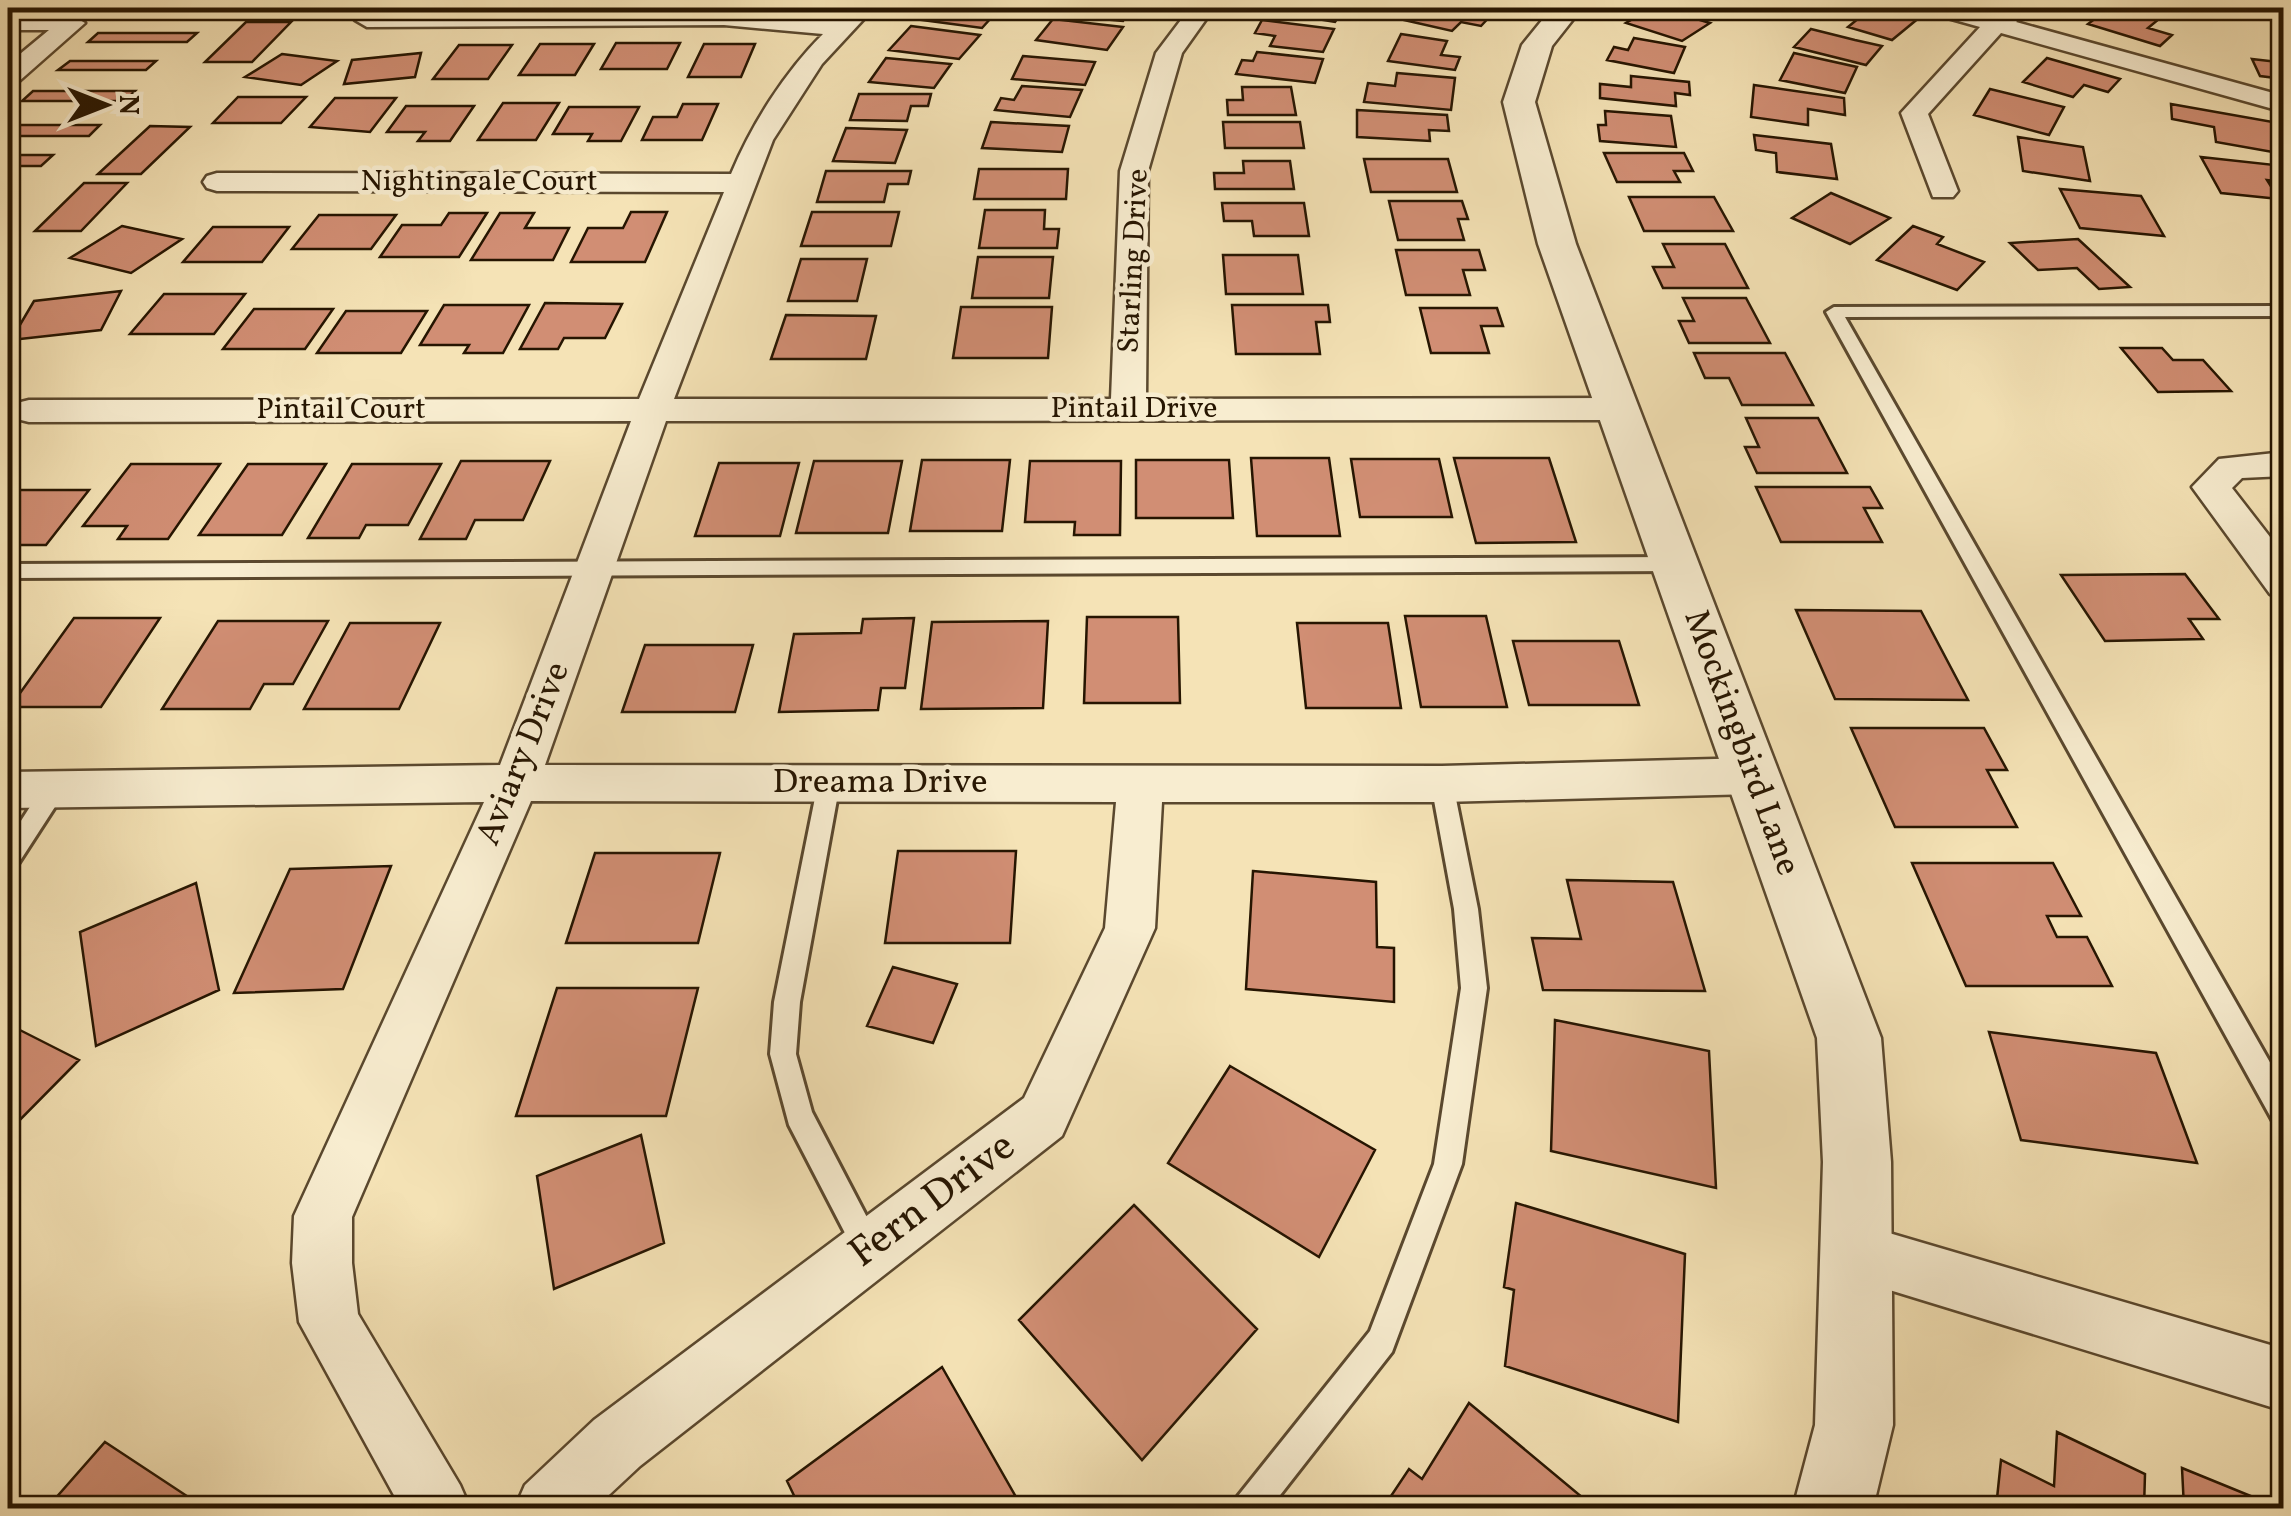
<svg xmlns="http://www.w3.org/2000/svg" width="2291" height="1516" viewBox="0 0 2291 1516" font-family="Vollkorn,serif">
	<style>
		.building { fill: #d18e74; stroke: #261501; stroke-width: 2.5 }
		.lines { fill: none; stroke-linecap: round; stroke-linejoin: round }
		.service-casing { stroke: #5a482e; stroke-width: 6 }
		.minor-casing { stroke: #5a482e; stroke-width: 5 }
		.tertiary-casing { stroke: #5a482e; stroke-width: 5 }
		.service { fill: #f8edd0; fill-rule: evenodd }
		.minor { fill: #f8edd0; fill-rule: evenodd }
		.tertiary { fill: #f8edd0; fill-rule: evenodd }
		.labels { text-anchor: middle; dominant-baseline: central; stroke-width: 9; stroke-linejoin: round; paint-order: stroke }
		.far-street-label { font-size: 30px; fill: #261501; stroke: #f8edd0 }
		.street-label { font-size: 35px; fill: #261501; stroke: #f8edd0 }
		.near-street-label { font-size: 42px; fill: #261501; stroke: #f8edd0 }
	</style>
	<rect width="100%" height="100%" fill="#f5e3b6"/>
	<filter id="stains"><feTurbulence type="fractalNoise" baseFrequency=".002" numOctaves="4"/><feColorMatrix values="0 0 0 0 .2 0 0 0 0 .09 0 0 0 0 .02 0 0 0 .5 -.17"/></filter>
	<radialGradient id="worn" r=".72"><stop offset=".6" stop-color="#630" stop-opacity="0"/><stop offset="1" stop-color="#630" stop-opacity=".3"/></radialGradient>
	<path class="building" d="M926,8H1000L982,28L915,19Z
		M1060,8H1131L1123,21L1055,15Z
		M1278,8H1345L1335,22L1275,12Z
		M1416,8H1468L1493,13L1481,26L1461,22L1452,31L1404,20Z
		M1651,8H1660L1710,23L1682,41L1626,23Z
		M1848,8H1887L1920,17L1892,40L1848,27L1865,13Z
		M2109,8L2159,19L2148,28L2172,35L2160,46L2088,24Z
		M132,9H222L214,16H124Z
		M1053,19L1123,27L1107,50L1036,40Z
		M1262,20L1334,29L1323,52L1270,46L1275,36L1255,33Z
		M246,22H291L252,62H205Z
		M911,26L980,35L959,59L889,50Z
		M1811,29L1855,40L1882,46L1866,65L1794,47Z
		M98,33H197L187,42H88Z
		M1401,34L1447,41L1441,55L1460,57L1455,70L1388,61Z
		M1634,38L1685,47L1674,73L1607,60L1614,47L1628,50Z
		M616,43H680L667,69H601Z
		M540,44H594L575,75H519Z
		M704,44H755L741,77H688Z
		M459,45H512L488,79H433Z
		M2273,51L2284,53V79L2260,76L2252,59L2278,62Z
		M1257,52L1323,59L1315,83L1236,74L1242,60L1253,61Z
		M421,53L415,77L344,84L352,60Z
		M1794,53L1857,67L1845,93L1780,80Z
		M282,54L337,61L301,85L245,77Z
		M1023,56L1095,62L1085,85L1012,79Z
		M886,58L951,64L934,88L869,82Z
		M2047,58L2120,79L2108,92L2084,85L2073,97L2023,82Z
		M70,61H156L146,70H58Z
		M1397,73L1455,78L1451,110L1364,102L1368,83L1395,86Z
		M1631,76L1689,82L1690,95L1675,93L1676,106L1600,98V84L1631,87Z
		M1754,85L1844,98L1845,115L1808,109V125L1751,117Z
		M1022,86L1082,90L1070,117L995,110L1001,98L1014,100Z
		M1242,87H1291L1296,115H1228L1227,100H1243Z
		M1990,89L2064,107L2049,135L1974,115Z
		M33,91H135L125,101H22Z
		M859,94H931L928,106H911L907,121L850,120Z
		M238,97H306L281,123H213Z
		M335,98H396L370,132L310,127Z
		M503,103H559L536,140H478Z
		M683,104H718L702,140H642L653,117H677Z
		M2171,104L2284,124V154L2216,142L2214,127L2172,119Z
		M406,106H474L450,141H418L425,132H387Z
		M569,107H639L621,141H588L592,134H553Z
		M1357,110L1447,115L1449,131L1429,130L1430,141L1357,137Z
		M1605,111L1671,116L1676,147L1600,141L1598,125H1606Z
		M991,122L1069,126L1062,152L982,148Z
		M1223,122H1300L1304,148H1225Z
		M8,125H100L89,136H8Z
		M150,126L190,127L141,174H98Z
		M846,128L907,130L895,163L833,161Z
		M1754,135L1831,144L1837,179L1777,172L1776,153L1756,150Z
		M2018,137L2083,147L2090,181L2023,171Z
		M1604,153H1684L1693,171H1674L1680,182H1617Z
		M8,155H53L41,166H8Z
		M2201,157L2284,166V182L2267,180L2279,199L2221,193Z
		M1364,159H1448L1457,192H1371Z
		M1243,161H1290L1294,189H1215L1214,173H1244Z
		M979,169H1068L1066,199H974Z
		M826,171H911L908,184H888L884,202H817Z
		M84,183H127L81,231H35Z
		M2060,189L2141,196L2164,236L2080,228Z
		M1831,193L1890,218L1850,244L1792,218Z
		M1629,197H1714L1733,231H1644Z
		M1389,201H1462L1468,219H1458L1464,240H1398Z
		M1222,203H1304L1309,236H1254L1252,221H1224Z
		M985,210H1045L1044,229H1059L1057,248H979Z
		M631,212H667L645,262H571L588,228H623Z
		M812,212H899L891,246H801Z
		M449,213H487L459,257H380L402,225H441Z
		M500,213H534L525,228H569L553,260H471Z
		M319,215H396L371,249H292Z
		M122,226L182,239L131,273L70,258Z
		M1913,226L1943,237L1937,244L1984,262L1957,290L1877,260Z
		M213,227H289L262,262H183Z
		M2078,239L2130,287L2099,289L2077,268L2038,270L2010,243Z
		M1663,244H1725L1748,288H1663L1653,267H1674Z
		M1396,250H1479L1485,270H1463L1470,295H1406Z
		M1223,255H1298L1303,294H1226Z
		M978,257H1053L1049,298H972Z
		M801,259H867L857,301H788Z
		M121,291L101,330L11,340L34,301Z
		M164,294H245L214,334H130Z
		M1683,298H1746L1770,343H1689L1679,321H1694Z
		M545,303L622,304L605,338H564L558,349H520Z
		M444,305H529L503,353H464L469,345H420Z
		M1232,305H1328L1330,322H1316L1320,354H1236Z
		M961,307H1052L1048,358H953Z
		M1420,308H1497L1503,326H1481L1489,353H1431Z
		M254,309H333L305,349H223Z
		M346,311H427L401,353H317Z
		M786,315L876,316L866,359H771Z
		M2121,348H2162L2173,360H2203L2231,391L2158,392Z
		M1694,353H1785L1813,405H1742L1729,378H1705Z
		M1746,418H1818L1847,473H1757L1745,447H1759Z
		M1251,458H1329L1340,536H1257Z
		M1454,458H1549L1576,542L1476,543Z
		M1351,459H1439L1452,517H1360Z
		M922,460H1010L1002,531H910Z
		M1136,460H1229L1233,518H1136Z
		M461,461H550L523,520H475L466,539H420Z
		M814,461H902L888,533H796Z
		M1030,461H1121L1120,535H1074L1075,522H1025Z
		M719,463H799L780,536H695Z
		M131,464H220L168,539H118L127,526H83Z
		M248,464H326L282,535H199Z
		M352,464H441L408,525H366L359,538H308Z
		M1756,487H1870L1882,508H1864L1882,542H1781Z
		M8,490H89L46,545H8Z
		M2185,574L2219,619H2189L2203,639L2105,641L2061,575Z
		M1796,610L1921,611L1968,700L1835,699Z
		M1405,616H1486L1507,707H1421Z
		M1087,617H1178L1180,703H1084Z
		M74,618H160L101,707H10Z
		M914,618L905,688H881L878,710L779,712L794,634L861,633L863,619Z
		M218,621H328L293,684H264L250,709H162Z
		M1048,621L1043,708L921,709L932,622Z
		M350,623H440L399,709H304Z
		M1297,623H1388L1401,708H1306Z
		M1513,641H1619L1639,705H1529Z
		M645,645H753L735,712H622Z
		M1851,728H1984L2007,770H1987L2017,827H1895Z
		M898,851H1016L1010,943H885Z
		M595,853H720L698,943H566Z
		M1912,863H2053L2081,916H2047L2057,937H2087L2112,986H1966Z
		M391,866L343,989L234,993L290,869Z
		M1253,871L1376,882L1377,947L1394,948V1002L1246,989Z
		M1567,880L1673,882L1705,991L1543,990L1532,938L1581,939Z
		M196,883L219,990L96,1046L80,932Z
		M893,967L957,984L933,1043L867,1026Z
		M557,988H698L666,1116H516Z
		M1555,1020L1709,1051L1716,1188L1551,1151Z
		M8,1024L79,1060L8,1132Z
		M1989,1032L2156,1053L2197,1163L2021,1140Z
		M1230,1066L1375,1150L1319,1257L1168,1163Z
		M641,1135L664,1243L554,1289L537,1176Z
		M1516,1203L1685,1254L1678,1422L1505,1366L1514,1290L1504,1287Z
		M1134,1205L1257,1329L1142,1460L1019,1320Z
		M942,1367L1020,1504L1015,1508H800L787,1481Z
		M1469,1403L1595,1508H1383L1409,1469L1422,1479Z
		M2057,1432L2145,1474L2144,1508H1996L2001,1460L2054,1486Z
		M105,1442L202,1506L47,1508Z
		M2182,1468L2280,1508H2184Z"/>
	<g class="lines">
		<defs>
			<path id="service" d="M2284,306V316L1845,317L2284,1087V1127L2274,1123L1826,312L1834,307Z
				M1675,557L1685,564L1675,571L8,578V564Z
				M829,774L837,777L840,783L800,1002L796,1054L812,1112L884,1250L879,1260L869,1265L859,1260L789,1125L770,1054L774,1002L818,783L821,777Z
				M1442,775L1450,778L1453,784L1478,909L1487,988L1462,1164L1392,1352L1270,1508H1234L1238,1496L1370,1331L1434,1164L1461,988L1454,909L1431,784L1434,778Z
				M54,780L62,782L65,789L62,796L16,867L8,870V841L46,782Z"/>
			<path id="minor" d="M849,8H874L822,64L773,140L674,399H1111L1120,171L1156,53L1190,8H1214L1182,53L1148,171L1146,399L1615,398L1627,401L1633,409L1627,417L1615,420L666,421L545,765L1442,766L1753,758L1769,763L1776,776L1769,789L1753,794L1442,802H1162L1155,928L1062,1136L640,1466L595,1508H515L525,1485L594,1420L1024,1098L1105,928L1116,802L531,801L352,1217V1263L358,1314L460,1485L470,1508H401L299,1322L292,1263L294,1216L484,802L8,808V772L500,765L631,421L29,422L17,419L11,411L17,403L29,400L639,399L724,192L217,191L207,188L203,182L207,176L217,173L731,174C752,124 784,73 823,34L724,25L367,27L355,20L367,13L724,11L836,20Z
				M1926,8H1963L1993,16L2005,8H2024L2027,12L2016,22L2284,96V112L2001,33L1928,114L1958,191L1953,197H1933L1901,113L1980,27L1930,13Z
				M8,16H73L85,23L17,83L8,85V64L49,30H8Z
				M2284,452V476L2242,478L2232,488L2284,555V598L2270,594L2192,487L2219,459Z
				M1855,1223L2284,1349V1411L1834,1273L1826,1252L1834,1231Z"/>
			<path id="tertiary" d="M1552,8H1582L1552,46L1535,102L1576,244L1881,1038L1891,1162L1893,1425L1873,1508H1793L1815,1425L1823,1162L1817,1038L1538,244L1503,102L1522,45Z"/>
		</defs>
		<use href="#service" class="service-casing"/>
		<use href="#minor" class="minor-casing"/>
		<use href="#tertiary" class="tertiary-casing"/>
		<use href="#service" class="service"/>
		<use href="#minor" class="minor"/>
		<use href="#tertiary" class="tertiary"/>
	</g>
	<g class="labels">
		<g class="far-street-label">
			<text x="479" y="182">Nightingale Court</text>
			<text transform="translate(1134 261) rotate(-87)">Starling Drive</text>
			<text x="1134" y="409">Pintail Drive</text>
			<text x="341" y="410">Pintail Court</text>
		</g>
		<g class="street-label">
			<text transform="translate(1741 743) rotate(70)">Mockingbird Lane</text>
			<text transform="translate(524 754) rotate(-68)">Aviary Drive</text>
			<text x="880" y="783">Dreama Drive</text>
		</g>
		<g class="near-street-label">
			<text transform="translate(933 1201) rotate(-37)">Fern Drive</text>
		</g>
	</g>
	<rect width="2291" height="1516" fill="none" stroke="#f5e3b6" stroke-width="40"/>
	<rect x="10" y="10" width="2271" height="1496" fill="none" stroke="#261501" stroke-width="5"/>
	<rect x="20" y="20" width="2251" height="1476" fill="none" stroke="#261501" stroke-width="2.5"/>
	<g transform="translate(105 105) rotate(90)" stroke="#f8edd0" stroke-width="8" paint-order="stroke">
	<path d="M0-8L18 38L0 25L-18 38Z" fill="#261501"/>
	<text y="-15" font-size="28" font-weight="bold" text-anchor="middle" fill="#261501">N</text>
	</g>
	<rect width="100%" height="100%" filter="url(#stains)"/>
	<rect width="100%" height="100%" fill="url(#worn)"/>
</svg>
